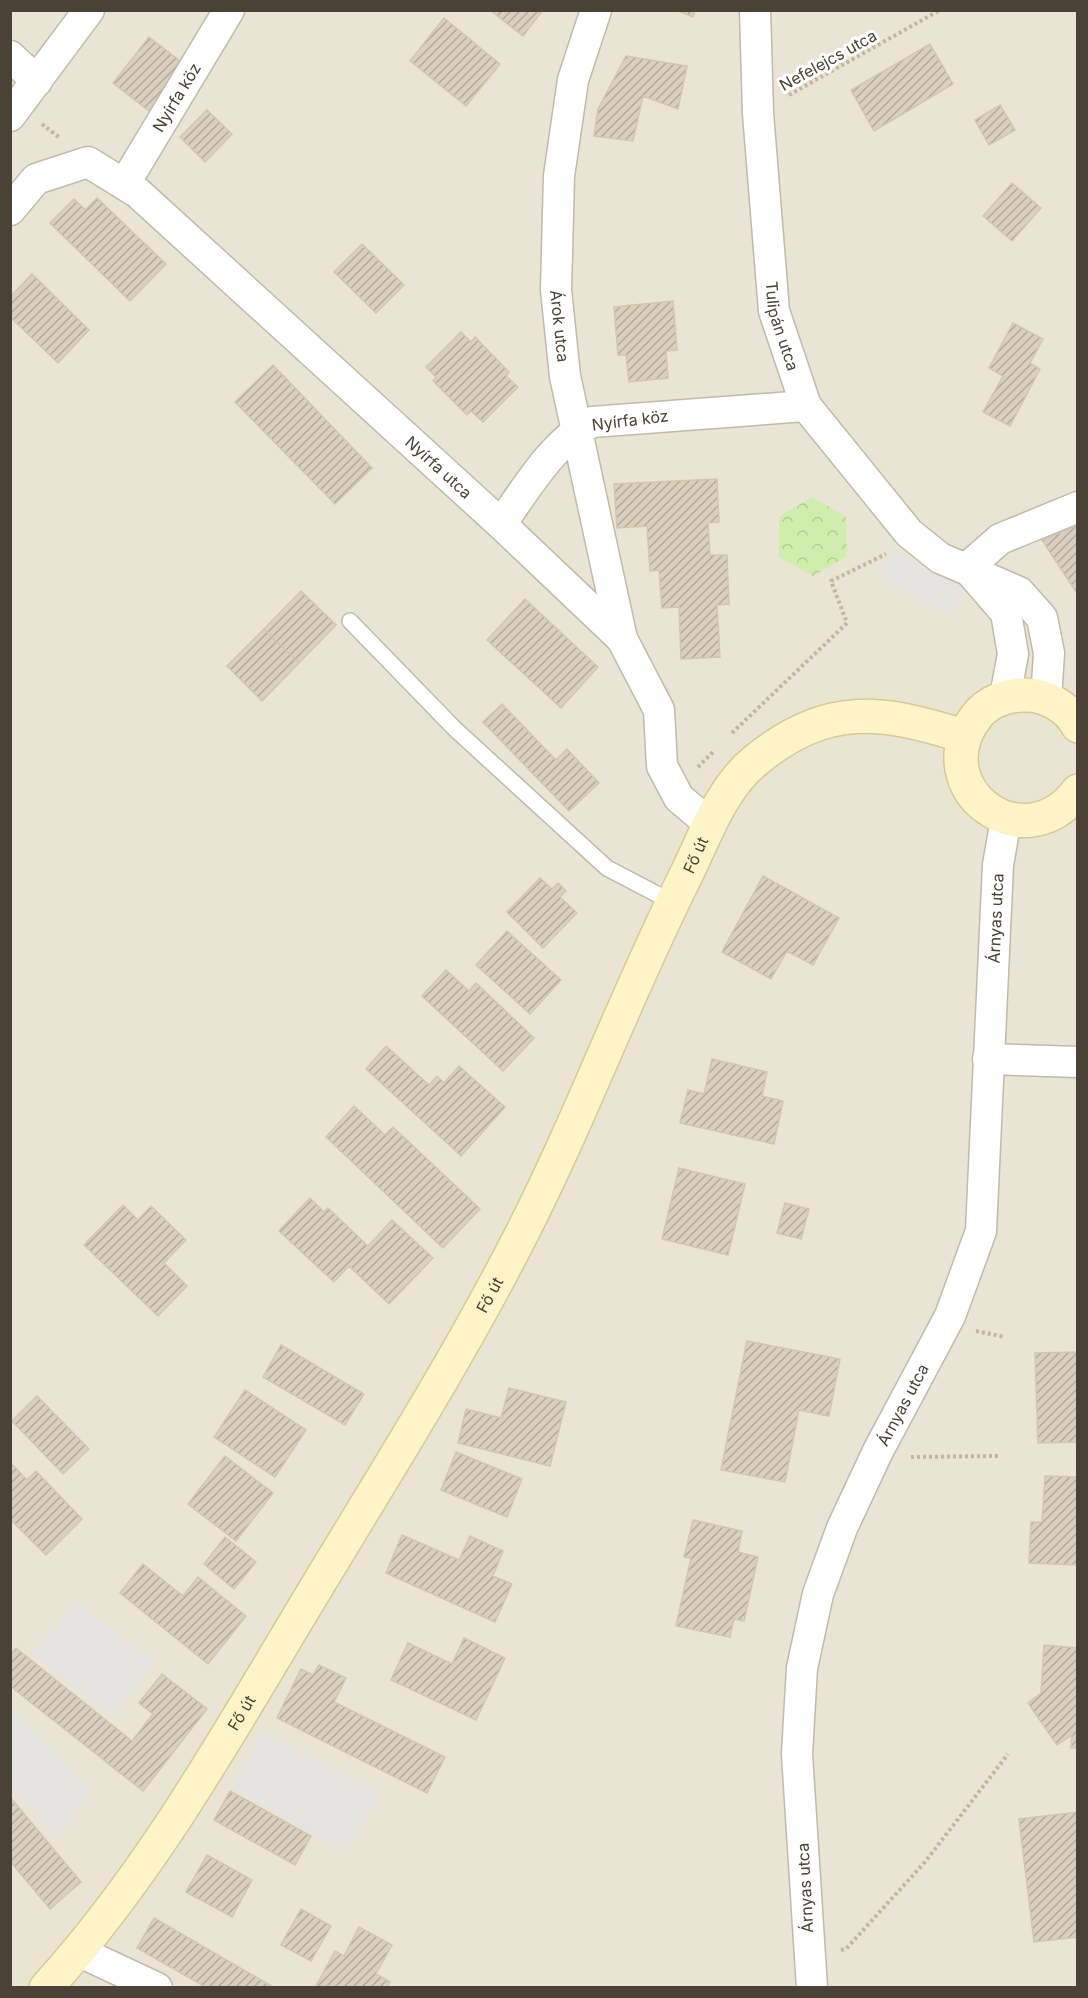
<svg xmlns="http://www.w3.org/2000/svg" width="1088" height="1998" viewBox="0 0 1088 1998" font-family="Inter,sans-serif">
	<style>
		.residential { fill: #eae4d5 }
		.park { fill: url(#park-crowns) }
		.parking { fill: #e6e4e0 }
		.building { fill: url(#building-hatch); stroke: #d4c6ae; stroke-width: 1.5 }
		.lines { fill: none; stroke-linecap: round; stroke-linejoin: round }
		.service-casing { stroke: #c2baa9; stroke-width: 18 }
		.minor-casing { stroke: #c2baa9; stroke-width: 33 }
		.secondary-casing { stroke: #d9c893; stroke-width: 36 }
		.path { stroke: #c5b699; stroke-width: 4; stroke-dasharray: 3 3; stroke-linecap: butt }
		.service { stroke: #fff; stroke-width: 15 }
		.minor { stroke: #fff; stroke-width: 30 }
		.secondary { stroke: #fff3c8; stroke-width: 33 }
		.labels { text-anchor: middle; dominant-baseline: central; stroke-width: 6; stroke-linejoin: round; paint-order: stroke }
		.street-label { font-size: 16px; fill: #494235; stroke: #fff }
	</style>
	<defs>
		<pattern id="park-crowns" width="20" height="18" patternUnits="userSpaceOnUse" patternTransform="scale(1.5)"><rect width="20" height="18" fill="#cfedac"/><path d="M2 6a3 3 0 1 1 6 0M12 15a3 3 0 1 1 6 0" fill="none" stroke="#b3cc95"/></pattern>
		<pattern id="building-hatch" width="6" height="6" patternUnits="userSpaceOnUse" patternTransform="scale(1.5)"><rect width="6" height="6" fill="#dbd0bf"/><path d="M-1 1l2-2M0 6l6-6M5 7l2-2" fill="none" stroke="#b4aa9c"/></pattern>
	</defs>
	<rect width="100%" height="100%" fill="#f5f1e7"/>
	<path class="residential" d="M11,11H1077V1987H11Z"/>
	<path class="park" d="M812,497L846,517L847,556L813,576L779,557V517Z"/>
	<path class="parking" d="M893,550L965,587L951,614L881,578Z
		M74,1602L154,1662L112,1716L33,1656Z
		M11,1707L90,1791L55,1839L11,1784Z
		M265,1732L380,1794L344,1853L232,1788Z"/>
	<path class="building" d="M490,10H543L523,36Z
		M676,10H695L693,17Z
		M444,18L500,64L466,106L410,61Z
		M149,37L185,65L149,111L113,83Z
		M930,44L953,84L874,131L851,90Z
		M626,56L687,66L678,109L643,96L633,141L594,136L598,109Z
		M1000,105L1015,130L989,145L975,120Z
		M207,110L232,134L205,162L180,137Z
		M1012,183L1041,208L1012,241L983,216Z
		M97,198L166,264L130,301L50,223L74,199L85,210Z
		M362,244L404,285L376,313L334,272Z
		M32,274L89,330L58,363L10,317V297Z
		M673,301L677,350L666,351L668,378L629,382L626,355H618L614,307Z
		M1013,323L1043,339L1030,363L1040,369L1010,426L983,412L1003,376L989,368Z
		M461,332L471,342L475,337L509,372L506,376L518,387L483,422L471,411L467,415L433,381L436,377L426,367Z
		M273,365L372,468L335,504L235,402Z
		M717,479L719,522L708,523L710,555H727L729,604L717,605L720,657L681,659L679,607L662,608L659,570L650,571L647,526L617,528L614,484Z
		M1078,525V595L1042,540Z
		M301,591L336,625L299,663L264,629Z
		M525,599L598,667L561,708L487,640Z
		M264,629L299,663L262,701L227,666Z
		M502,704L556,760L567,749L599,783L569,811L483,722Z
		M763,876L839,918L813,965L787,951L771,979L722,952Z
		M540,878L552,889L558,883L566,891L560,897L577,913L543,948L507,912Z
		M507,931L561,980L530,1014L476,965Z
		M446,970L469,991L476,983L534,1038L503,1071L422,996Z
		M386,1046L429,1085L437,1076L444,1083L459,1066L505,1107L461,1156L366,1069Z
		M712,1059L767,1072L762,1096L783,1101L774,1144L680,1123L688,1090L704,1094Z
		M354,1106L385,1135L393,1127L480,1209L443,1248L326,1137Z
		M679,1168L745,1184L728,1255L662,1239Z
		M310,1198L324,1212L328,1208L368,1246L392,1220L433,1258L389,1304L349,1266L334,1282L279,1231Z
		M785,1203L809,1209L801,1239L777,1233Z
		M123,1205L138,1220L151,1206L186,1240L164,1263L187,1286L158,1316L84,1245Z
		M747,1341L840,1359L829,1416L799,1410L785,1482L721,1470Z
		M281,1345L364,1394L345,1425L263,1377Z
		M1078,1352V1442L1038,1443L1035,1353Z
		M509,1388L566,1402L550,1466L458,1443L466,1409L501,1418Z
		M245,1390L306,1430L275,1477L214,1437Z
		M37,1396L89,1449L63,1474L12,1421Z
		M456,1452L522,1479L507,1517L441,1490Z
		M225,1456L273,1493L236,1541L188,1504Z
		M10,1462L27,1480L36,1471L82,1519L46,1555L10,1519Z
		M1045,1476L1078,1477V1565L1029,1563L1031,1522H1042Z
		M693,1520L742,1531L738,1552L758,1557L744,1621L734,1619L730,1637L676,1626L691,1558L684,1557Z
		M402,1535L459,1560L470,1536L503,1551L493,1576L512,1584L495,1622L386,1573Z
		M225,1537L256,1562L234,1589L204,1564Z
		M143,1564L183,1596L198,1577L246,1616L208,1664L120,1593Z
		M464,1638L505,1658L476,1720L391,1680L408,1643L452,1664Z
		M1044,1645L1078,1648V1748H1071L1072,1735L1057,1745L1028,1703L1041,1693Z
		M16,1648L132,1741L153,1714L139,1703L162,1674L207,1709L143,1791L10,1686V1655Z
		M319,1665L346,1678L334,1702L445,1757L427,1793L277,1718L301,1669L313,1675Z
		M230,1791L311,1836L295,1865L214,1820Z
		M10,1797L81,1882L50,1909L10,1861Z
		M1078,1812V1937L1034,1942L1019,1819Z
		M207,1855L252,1880L232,1917L186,1892Z
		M301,1909L331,1926L311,1961L281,1945Z
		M154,1918L275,1988H207L137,1948Z
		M359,1927L392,1945L376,1974L390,1982L387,1988L316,1986L335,1951L344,1956Z"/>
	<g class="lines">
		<defs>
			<path id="service" d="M350,621L455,729L607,868L672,902"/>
			<g id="minor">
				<path id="s1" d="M596,10L573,80L559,176L556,290L565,376L622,639"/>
				<path id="s2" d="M755,10L758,113L774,311L806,406L909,533L940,558L1019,592L1042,618L1049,653L1046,699"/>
				<path d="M10,56L37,81"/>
				<path d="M10,116L89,10"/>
				<path id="s3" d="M125,183L229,10"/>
				<path id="s4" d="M10,210L36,179L88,162L138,193L501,524L622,639L659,710L662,766L679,798L711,825"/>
				<path d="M501,524C526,489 553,442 592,422L806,406"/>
				<path d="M967,568L1000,539L1078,507"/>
				<path d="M973,575L1006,613L1013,654L1005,697"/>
				<path d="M988,1059L1078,1062"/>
				<path d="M78,1951L157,1988"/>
				<path id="s5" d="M812,1988L797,1754L802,1668L818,1594L842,1528L878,1451L950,1316L981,1231L998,865L1006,819"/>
			</g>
			<g id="secondary">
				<path d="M1078,726C1068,707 1045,694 1024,695C1006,695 987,702 976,717C923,787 1023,864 1078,791"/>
				<path id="s6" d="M46,1988C153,1870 228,1734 310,1598C381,1480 455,1364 518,1241C580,1121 626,994 687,873C706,834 721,789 755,761C826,702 881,710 963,736"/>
			</g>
		</defs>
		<use href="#service" class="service-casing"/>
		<use href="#minor" class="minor-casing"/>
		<use href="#secondary" class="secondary-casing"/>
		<path class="path" d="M789,95L940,10
			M42,124L60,138
			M732,733L847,623L831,581L886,554
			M698,767L714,751
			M976,1331L1005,1337
			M911,1457L998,1456
			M841,1950L846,1949L925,1862L1008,1754"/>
		<use href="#service" class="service"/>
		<use href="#minor" class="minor"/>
		<use href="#secondary" class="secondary"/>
	</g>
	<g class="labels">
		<g class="street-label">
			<text transform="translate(828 60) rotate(-29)">Nefelejcs utca</text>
			<text stroke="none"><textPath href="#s3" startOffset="100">Nyírfa köz</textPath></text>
			<text stroke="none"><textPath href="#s2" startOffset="318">Tulipán utca</textPath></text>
			<text stroke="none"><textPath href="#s1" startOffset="321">Árok utca</textPath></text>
			<text transform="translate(630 420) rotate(-7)">Nyírfa köz</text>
			<text stroke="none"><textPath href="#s4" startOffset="561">Nyírfa utca</textPath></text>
			<text stroke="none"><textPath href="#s6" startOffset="1310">Fő út</textPath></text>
			<text stroke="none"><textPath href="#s5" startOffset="1108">Árnyas utca</textPath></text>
			<text stroke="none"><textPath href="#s6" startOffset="824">Fő út</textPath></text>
			<text stroke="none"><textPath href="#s5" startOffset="604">Árnyas utca</textPath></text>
			<text stroke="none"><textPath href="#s6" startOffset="338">Fő út</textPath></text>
			<text transform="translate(805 1888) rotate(-93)">Árnyas utca</text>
		</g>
	</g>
	<rect width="1088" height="1998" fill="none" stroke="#494235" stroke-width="24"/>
</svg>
